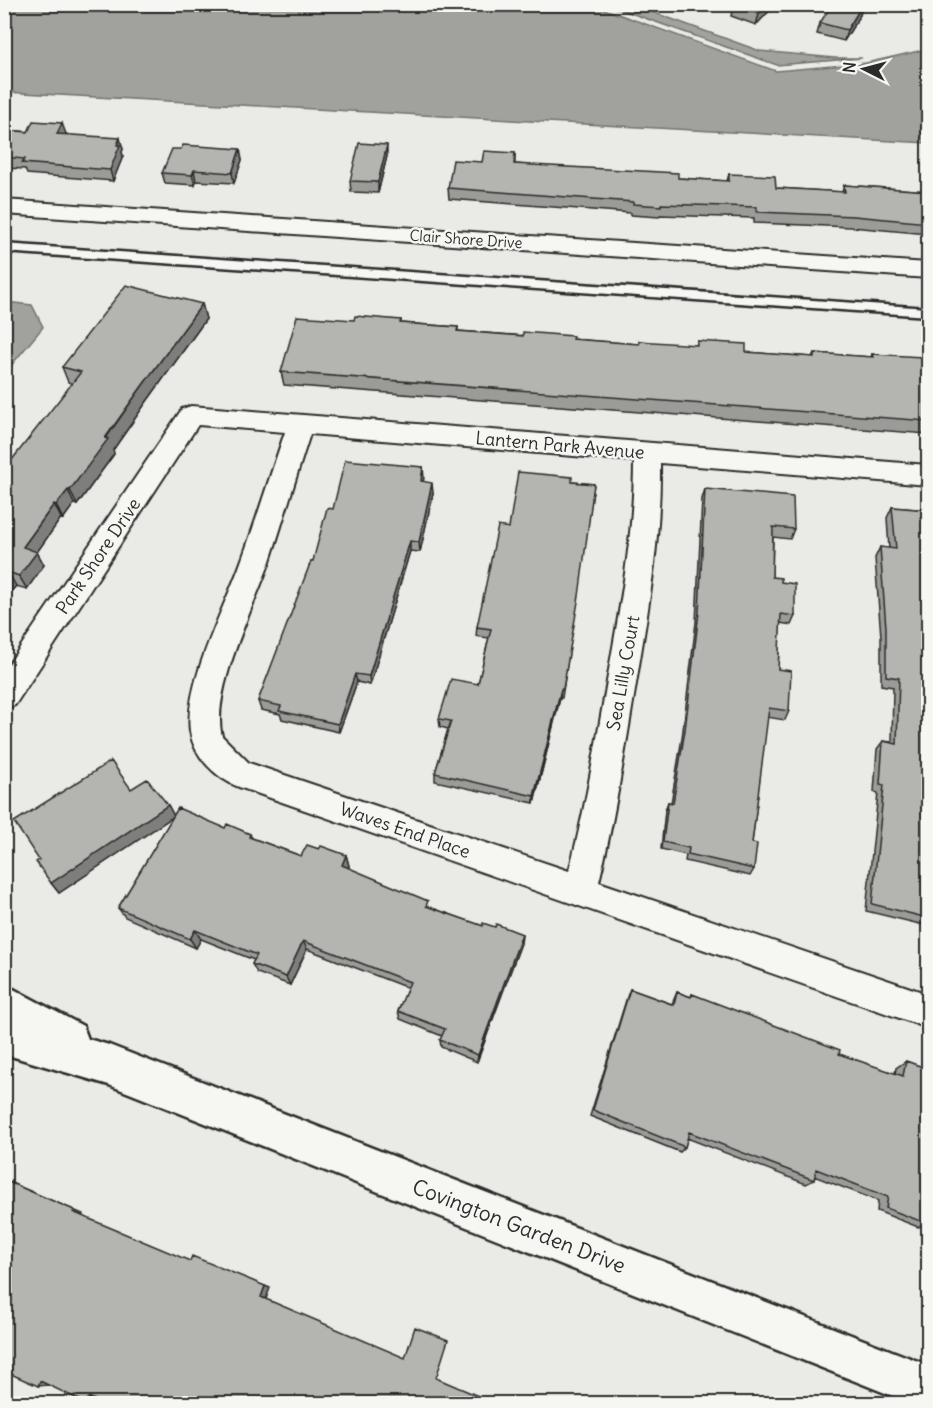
<svg xmlns="http://www.w3.org/2000/svg" width="933" height="1408" viewBox="0 0 933 1408" font-family="Delius,sans-serif">
	<style>
		.water { fill: #a1a19e; stroke: #727270; stroke-width: 1.5 }
		.lines { fill: none; stroke-linecap: round; stroke-linejoin: round }
		.service-casing { stroke: #2b2b2b; stroke-width: 5 }
		.minor-casing { stroke: #2b2b2b; stroke-width: 4 }
		.tertiary-casing { stroke: #2b2b2b; stroke-width: 5 }
		.service { fill: #f6f6f2; fill-rule: evenodd }
		.minor { fill: #f6f6f2; fill-rule: evenodd }
		.tertiary { fill: #f6f6f2; fill-rule: evenodd }
		.wall { fill: #9b9b98; stroke: #2b2b2b; stroke-width: 1.5 }
		.shaded-wall { fill: #7e7e7c; stroke: #2b2b2b; stroke-width: 1.5 }
		.building { fill: #b4b4b1; stroke: #2b2b2b; stroke-width: 1.5 }
		.labels { text-anchor: middle; dominant-baseline: central; stroke-width: 5; stroke-linejoin: round; paint-order: stroke }
		.far-street-label { font-size: 15px; fill: #2b2b2b; stroke: #f6f6f2 }
		.street-label { font-size: 18px; fill: #2b2b2b; stroke: #f6f6f2 }
		.near-street-label { font-size: 21px; fill: #2b2b2b; stroke: #f6f6f2 }
	</style>
	<rect width="100%" height="100%" fill="#eaeae6"/>
	<filter id="ink" filterUnits="userSpaceOnUse"><feTurbulence type="fractalNoise" baseFrequency=".0167" numOctaves="2"/><feDisplacementMap in="SourceGraphic" scale="12" xChannelSelector="R" yChannelSelector="G"/><feConvolveMatrix kernelMatrix="1 2 1 2 8 2 1 2 1" color-interpolation-filters="sRGB"/></filter>
	<g filter="url(#ink)">
		<path class="water" d="M4,5H593L776,71L866,63L928,49V143L5,92Z
			M608,5H633L760,51L835,58H862L777,65Z
			M5,302L32,305L43,327L5,373Z"/>
		<g class="lines">
			<defs>
				<path id="service" d="M4,244L928,308V316L4,252Z"/>
				<path id="minor" d="M4,200L928,263V278L4,214Z
					M191,406L928,465V485L660,463C661,538 648,611 636,684C625,750 615,817 599,882L928,994V1028L239,787C217,779 193,756 190,731C184,684 225,607 241,562C257,519 270,475 285,432L198,425L15,705L4,709V671L182,409ZM310,434L634,461C634,537 619,612 606,687C595,749 585,811 569,871L249,763L222,736C210,692 255,604 270,561C284,519 296,476 310,434Z"/>
				<path id="tertiary" d="M4,984L83,1026L88,1039L109,1045L928,1365V1404H913L109,1085L4,1054Z"/>
			</defs>
			<use href="#service" class="service-casing"/>
			<use href="#minor" class="minor-casing"/>
			<use href="#tertiary" class="tertiary-casing"/>
			<use href="#service" class="service"/>
			<use href="#minor" class="minor"/>
			<use href="#tertiary" class="tertiary"/>
		</g>
		<path class="wall" d="M776,4L756,25L731,16L733,6Z
			M863,4L860,15L844,41L817,34L820,23Z
			M4,130L66,134L123,149L122,152L123,156L113,181L27,174L25,169L4,168Z
			M515,153V164L678,178L727,181L729,174L776,188L842,192L844,185L928,191V234L851,227L754,223V218L660,215L659,217L631,215V213L449,199L448,188L482,162Z
			M387,156L378,193L351,192L350,181Z
			M242,160L234,183L196,181L195,185L165,183L162,173Z
			M202,304L206,319L145,404L113,450L114,454L77,505L74,504L63,519L61,518L37,552L44,565L27,589L16,586L4,601V470L73,384L68,382L62,367Z
			M354,320H401V323L458,327V331L638,344L697,345V341L746,352L812,357L814,353L871,357L872,354L924,373H928V434L284,385L281,372Z
			M423,467V482L433,493L420,552L410,551L370,685L357,682L339,732L282,719L280,714L261,710L258,701L313,561L333,509Z
			M572,482L594,484L562,698H560L534,803L435,781V773L448,729L440,727L439,719L478,684L489,638L476,636L477,627L509,528Z
			M705,489L794,529L790,539L773,537L772,577L781,582L795,616L791,625L780,623L778,669L789,711L785,720L767,717L752,843L754,869L750,876L685,861L686,855L661,849L665,810L668,802L671,803L682,738L696,622L702,499Z
			M892,507L928,510V926L866,911L878,793L874,792L877,749L883,741L892,742L893,687L881,685V637L875,558L880,547L889,549L887,518Z
			M131,789L168,805L174,816L250,834L252,838L301,856L319,849L346,855L349,866L348,868L429,907L483,926L495,927L522,934L521,943L477,1062L441,1047L440,1040L442,1036L400,1019L398,1011L408,988L307,949L290,985L257,973L252,964L254,960L201,939L196,948L125,917L118,908L174,816L59,893L51,883Z
			M630,989L672,1004L677,992L691,997L692,994L839,1054L895,1074L896,1068L906,1061L928,1069V1229L922,1226L918,1227L877,1211L878,1201L814,1176V1180L806,1184L687,1138L685,1147L680,1152L590,1116L627,997Z"/>
		<path class="shaded-wall" d="M768,4H776L756,25L759,14Z
			M863,4L860,15L844,41L847,30Z
			M62,123L66,134L61,145L57,134Z
			M120,138L123,149L122,152L123,156L113,181L110,170Z
			M387,145V156L378,193V182Z
			M240,149L242,160L234,183L232,173Z
			M194,170L196,181L195,185L192,175Z
			M202,304L206,319L145,404L113,450L114,454L77,505L70,490L140,389Z
			M423,467L424,478L421,491V481Z
			M432,483L433,493L420,552L419,542Z
			M68,490L74,504L63,519L56,505Z
			M54,504L61,518L37,552L44,565L27,589L19,576L23,547Z
			M410,541V551L370,685L369,676Z
			M8,572L16,586L4,601V577Z
			M355,674L357,682L339,732L338,724Z
			M561,689L560,698L534,803V796Z
			M168,805L174,816L59,893L51,883Z
			M346,855L349,866L344,875L342,865Z
			M195,930L201,939L196,948L190,939Z
			M522,934L521,943L477,1062L478,1055Z
			M303,941L307,949L290,985L286,977Z
			M4,1180L83,1214L82,1216L73,1212Z
			M265,1286L270,1288L266,1299L261,1297Z
			M40,1381L49,1385L38,1386Z
			M98,1396L95,1402L86,1403L89,1397Z"/>
		<path class="building" d="M734,4H768L759,14L733,6Z
			M832,4H863L847,30L820,23Z
			M33,121L62,123L57,134L120,138L117,145H120L110,170L22,163L25,159L4,157V130L28,132Z
			M359,143L387,145L378,182L350,181Z
			M183,145L240,149L232,173L194,170L192,175L162,173L172,149H181Z
			M484,151L515,153L514,164L678,173V178L729,181V174L775,176L776,188L845,192L844,185L928,191V223L854,216L757,212V207L661,204V206L633,204V202L448,188L453,160L482,162Z
			M126,285L202,304L140,389L105,438L108,439L70,490H68L56,505L54,504L23,547L37,552L19,576L8,572L4,577V470L81,372L62,367Z
			M297,316L354,320L355,316L401,320L400,323L458,327L457,331L523,336V332L573,336L572,339L639,344V341L697,345V341L746,344V352L814,357V353L873,357L872,354L922,357L924,373H928V421L281,372Z
			M345,460L423,467L421,481L432,483L419,542L410,541L369,676L355,674L338,724L279,711L281,706L258,701L311,561H313L327,508L333,509Z
			M518,472L572,477V482L594,484L579,596L563,689H561L534,796L435,773L451,721L439,719L451,679L478,684L491,629L477,627L498,526L509,528Z
			M705,489L793,497L794,529L773,527L772,577L781,578V582L795,584V616L781,614L778,669L791,671L789,711L769,708L752,843L757,844L754,869L688,854L689,848L663,842L668,802L673,803L685,730L699,612Z
			M892,507L928,510V918L872,904L884,785L880,784L883,741L897,744L899,678L886,676V628L880,547L896,549Z
			M111,761L131,789L147,779L168,805L51,883L36,862L39,860L14,822Z
			M178,808L225,828L227,824L250,834L249,837L301,856L307,845L319,849L321,846L346,855L342,865L428,901L426,906L483,926V923L495,927L496,924L522,934L478,1055L440,1040L445,1029L398,1011L410,982L303,941L286,977L252,964L257,955L195,930L190,939L118,908Z
			M630,989L674,1005L677,992L691,997L692,994L840,1050L839,1054L903,1076L906,1061L928,1069V1224L886,1208L888,1197L816,1169L814,1180L689,1132L685,1147L593,1110Z
			M4,1180L74,1210L73,1212L190,1261L192,1256L265,1286L261,1297L405,1358L415,1327L448,1340L436,1378L497,1404H103L89,1397L86,1403L40,1381L38,1386L4,1371Z"/>
	</g>
	<g class="labels">
		<g class="far-street-label">
			<text transform="translate(466 239) rotate(4)">Clair Shore Drive</text>
		</g>
		<g class="street-label">
			<text transform="translate(560 445) rotate(5)">Lantern Park Avenue</text>
			<text transform="translate(98 556) rotate(-56)">Park Shore Drive</text>
			<text transform="translate(623 673) rotate(-80)">Sea Lilly Court</text>
			<text transform="translate(405 830) rotate(19)">Waves End Place</text>
		</g>
		<g class="near-street-label">
			<text transform="translate(519 1226) rotate(21)">Covington Garden Drive</text>
		</g>
	</g>
	<rect width="933" height="1408" fill="none" stroke="#f6f6f2" stroke-width="24"/>
	<rect x="12" y="12" width="909" height="1384" fill="none" stroke="#2b2b2b" stroke-width="2" filter="url(#ink)"/>
	<g transform="translate(864 69) rotate(276)" stroke="#f6f6f2" stroke-width="4.5" paint-order="stroke">
	<path d="M0-4.5L10 22L0 15L-10 22Z" fill="#2b2b2b"/>
	<text y="-9" font-size="16" font-weight="bold" text-anchor="middle" fill="#2b2b2b">N</text>
	</g>
</svg>
